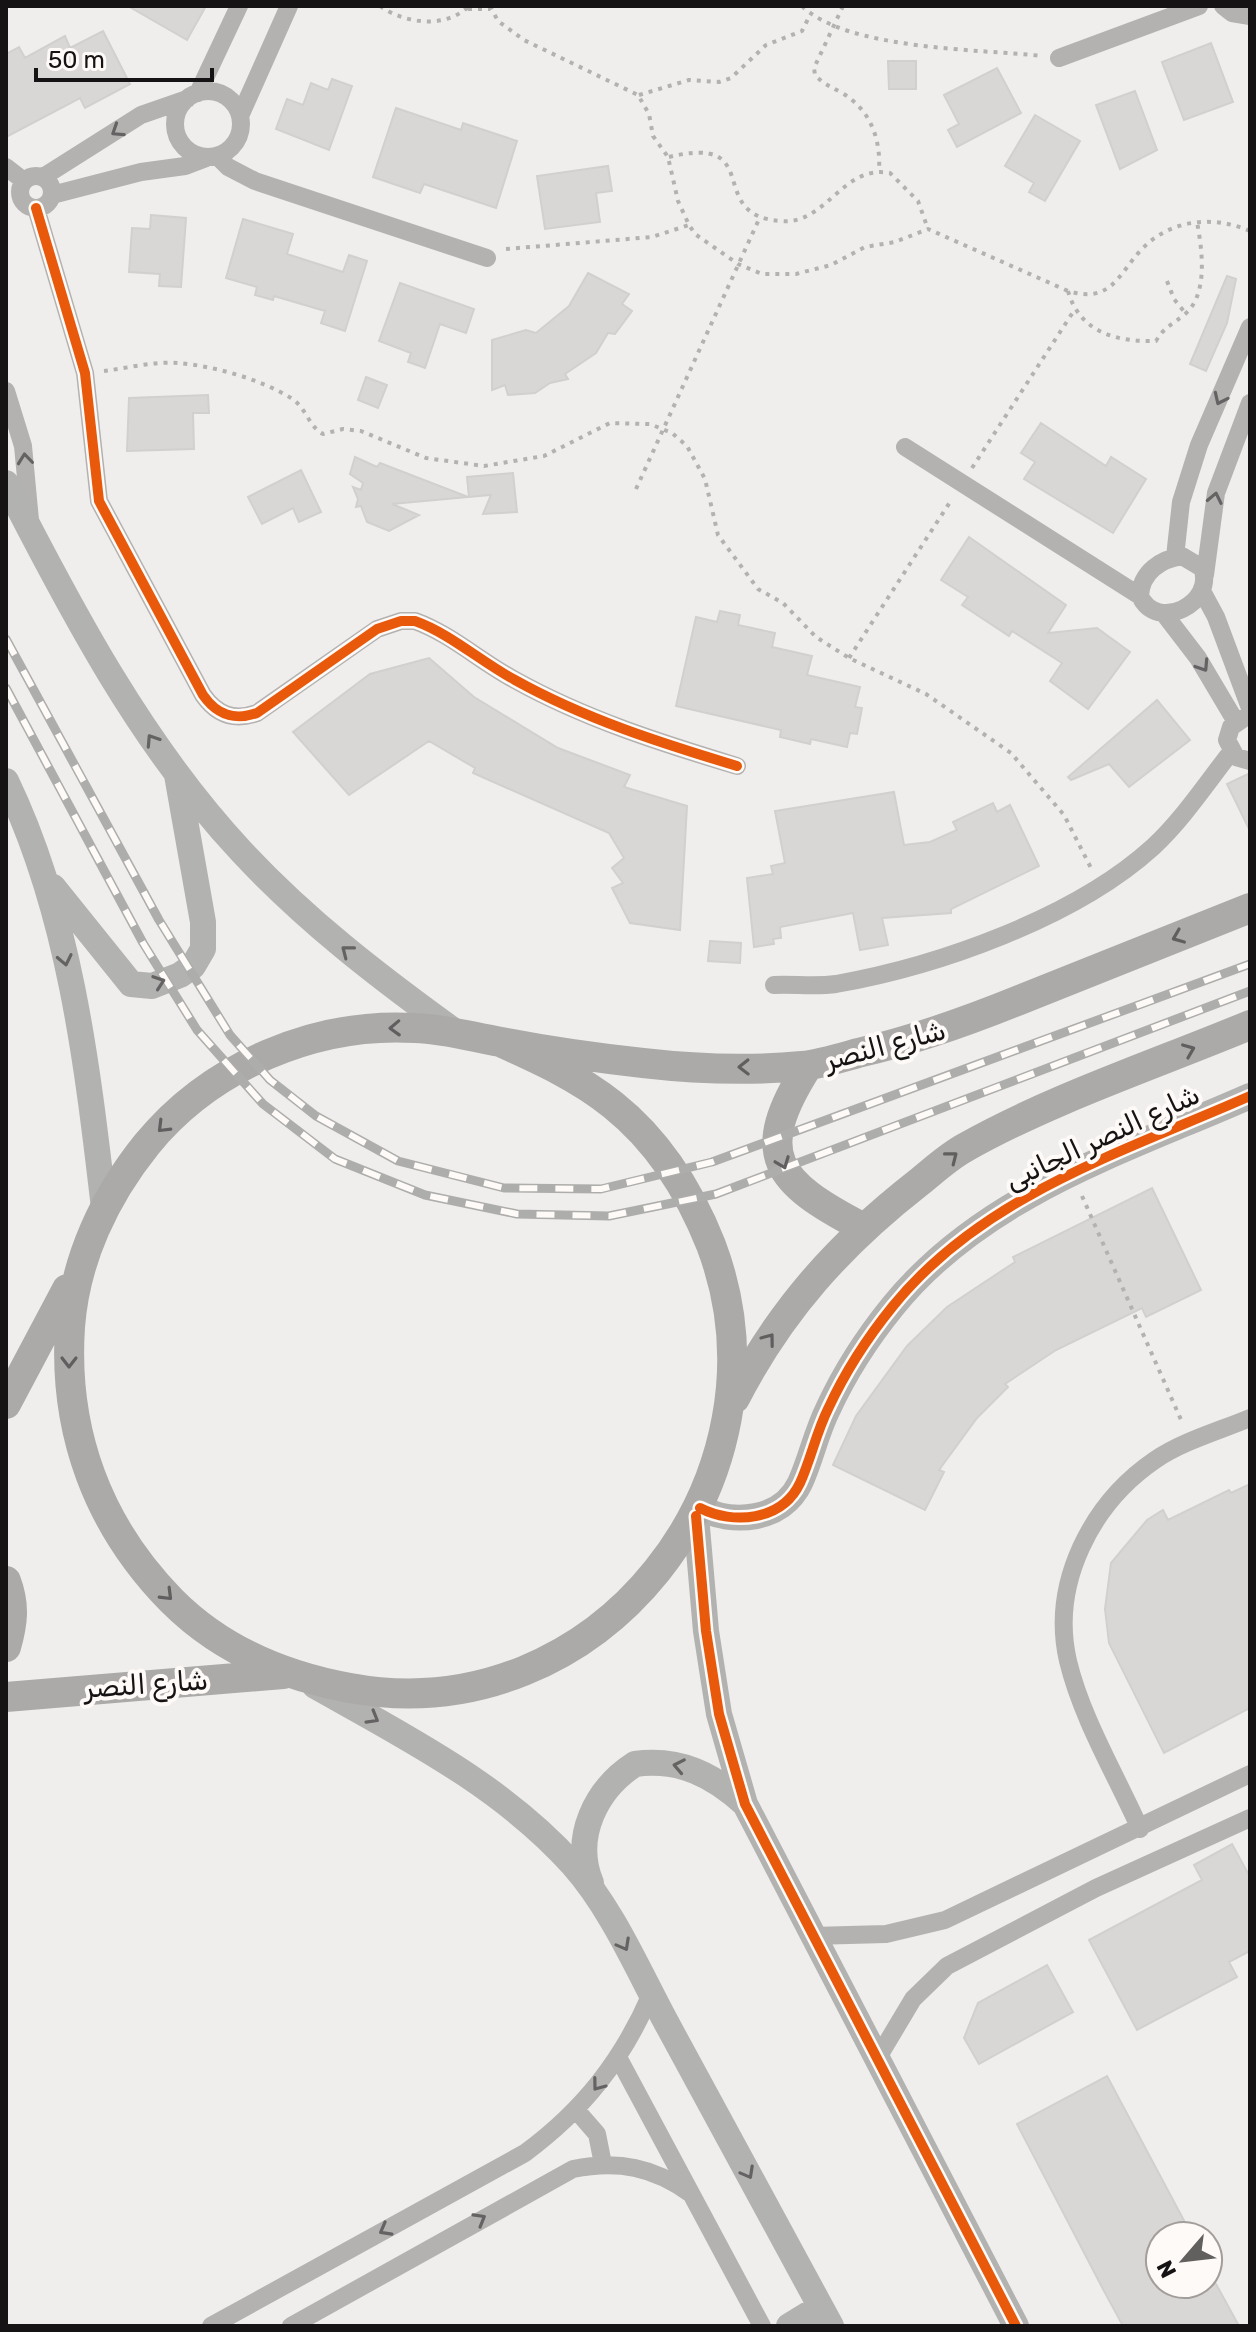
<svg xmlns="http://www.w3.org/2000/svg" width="1256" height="2332" viewBox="0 0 1256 2332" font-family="Rubik,'Noto Sans Arabic',sans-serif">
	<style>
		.building { fill: #d9d7d6; stroke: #d1d0ce; stroke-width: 2 }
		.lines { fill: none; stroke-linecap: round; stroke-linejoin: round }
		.path { stroke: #b4b2b1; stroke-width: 4; stroke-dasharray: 4 6; stroke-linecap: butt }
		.street { stroke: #b3b2b1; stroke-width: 18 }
		.secondary { stroke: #b2b2b0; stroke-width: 26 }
		.primary { stroke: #acaaa9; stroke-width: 30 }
		.rail-casing { stroke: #adadab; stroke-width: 9 }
		.rail { stroke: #fefaf8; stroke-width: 6; stroke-dasharray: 18; stroke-linecap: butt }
		.cycleway-casing { stroke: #fefaf8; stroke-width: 15 }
		.cycleway { stroke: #e8590c; stroke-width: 10 }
		.oneway { stroke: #646262 }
		.oneway2 { stroke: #605e5e }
		.labels { text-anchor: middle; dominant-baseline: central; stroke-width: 8; stroke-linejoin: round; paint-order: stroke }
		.street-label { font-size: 28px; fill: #151313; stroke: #fefaf8 }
	</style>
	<rect width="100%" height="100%" fill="#f0eeec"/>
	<path class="building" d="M128,6H206L187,40Z
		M103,31L130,84L85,108L80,98L6,137V54L19,47L25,58L65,36L70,48Z
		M1211,43L1233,102L1184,120L1162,62Z
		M888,61H916V89H889Z
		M997,68L1021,113L957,147L948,130L959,124L944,95Z
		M332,79L352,86L329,150L276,129L287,99L303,105L311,83L328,90Z
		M1135,91L1157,150L1120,169L1096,105Z
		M396,108L461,130L463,123L517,141L496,208L424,184L420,193L373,177Z
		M1035,115L1080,141L1045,201L1029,192L1034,183L1005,166Z
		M608,166L612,191L596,193L600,222L545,229L537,176Z
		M151,215L186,218L181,287L159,286L160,274L129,272L132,228L150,229Z
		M243,219L293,234L287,254L343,272L349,255L367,261L345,331L321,323L325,311L274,296L273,300L255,295L257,287L226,278Z
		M588,273L629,294L622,304L632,311L615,334L608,333L596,353L565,374L568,379L550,383L535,393L508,395L505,385L492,390V340L526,330L536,333L569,306Z
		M1227,276L1236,279L1227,323L1206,371L1190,364Z
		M400,283L474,309L466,333L440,324L425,368L408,362L411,353L379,341Z
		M366,377L387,385L378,408L358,400Z
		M208,395L209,413H193L194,449L127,451L129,398Z
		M1041,423L1106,466L1111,457L1146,479L1113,533L1024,479L1035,462L1021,453Z
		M355,457L377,467L380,463L468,497L392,504L419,515L389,531L367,522L361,506L356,507L358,499L353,487L361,490L363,483L350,474Z
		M301,470L321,512L299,522L293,508L262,524L248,497Z
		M513,473L517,512L483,514L491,495L469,497L467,477Z
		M969,537L1066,605L1048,633L1097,628L1130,652L1088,709L1050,681L1062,663L1012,631L1009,636L962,605L968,597L941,580Z
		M720,611L740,615L738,625L775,633L772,647L812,656L807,675L860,687L855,707L862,708L857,734L850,733L847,747L811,739L810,744L780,737L781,730L676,706L696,617L717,622Z
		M429,658L474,697L558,748L630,775L624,787L687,806L680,930L630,923L612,888L623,883L612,868L624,858L609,833L473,773L475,768L429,741L349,795L293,732L370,674Z
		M1157,700L1190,740L1129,787L1109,764L1071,780L1068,777Z
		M1250,773V831L1227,784Z
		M894,792L904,845L930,842L957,830L953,822L993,803L997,812L1010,805L1039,866L951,909V913L882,918L888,945L860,950L853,913L780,927L781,938L773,939L774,944L754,947L747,878L773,874L771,866L785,863L775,811Z
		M710,941L741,943L740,963L708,961Z
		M1152,1188L1201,1290L1146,1317L1142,1308L1056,1350L1005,1384L1008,1387L977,1418L939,1470L944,1472L925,1510L833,1465L856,1416L907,1346L947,1307L1015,1262L1013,1257Z
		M1250,1484V1708L1164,1753L1109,1643L1105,1609L1111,1563L1147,1520L1163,1510L1168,1520L1229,1490L1231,1493Z
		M1232,1844L1250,1877V1951L1229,1962L1237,1977L1137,2030L1089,1940L1202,1880L1194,1865Z
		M1047,1965L1073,2012L979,2064L964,2038L978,2003Z
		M1107,2076L1188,2228L1172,2236H1160V2284H1216L1239,2326H1123L1104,2291L1017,2124Z"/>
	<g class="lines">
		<path class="path" d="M380,6C405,24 446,29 469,6
			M490,6L498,21L524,40L638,95L649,114L653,136L668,157L678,201L689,225L695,234L738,264L762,274H796L831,265L865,247L895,242L928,229L1068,291C1111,304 1118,275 1141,250C1170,219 1213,215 1250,231
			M802,6C847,50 979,49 1042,56
			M843,6L814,68L815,75C823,84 832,87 842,93C871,110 881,140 879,171
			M468,9H490
			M639,95L689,80L719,82L731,78L766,45L802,31L810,15
			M669,157C767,133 703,216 781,221C827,225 842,164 890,173L918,201L928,229
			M506,249L652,237L689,225
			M1167,281L1174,299L1186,314
			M1068,291C1080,333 1117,342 1156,341C1164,327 1172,325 1184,315C1209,295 1202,249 1197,222
			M104,371C128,368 155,361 178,363C214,366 260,379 291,398C306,407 309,427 323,434L343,429L361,431L426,458L484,466L544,456L610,423L650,424L672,433L687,446L705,479L718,535L758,589L783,603L816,637L849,658L926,694L1011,753L1064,815L1091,868
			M972,468L1075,309
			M636,489L760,217
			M849,658L952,499
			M1082,1196L1182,1422"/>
		<path class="street" d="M1223,6L1232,13L1250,16
			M1059,58L1199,6
			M175 124a33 33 0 1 1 66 0a33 33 0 1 1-66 0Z
			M198,93L239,6
			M240,116L289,6
			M217,156L228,167L255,181L487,258
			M6,167L24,181
			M20 192a16 16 0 1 1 32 0a16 16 0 1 1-32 0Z
			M43,177L141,115L187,99
			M52,195L141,172L185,166L206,158
			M36,208L85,373L99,501L203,695C217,715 234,721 257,713L377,629L401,621H415C451,634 481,662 515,680C585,719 661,743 737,766
			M6,391L23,446L30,520
			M905,447L1140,596
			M1182,556L1202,568C1216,603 1157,633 1140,596C1141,572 1161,559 1182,556Z
			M1175,557L1181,502L1199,445L1250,327
			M1205,575L1216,493L1250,403
			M1202,591L1216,617L1250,708
			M1165,615L1198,658L1236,722
			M1244,718L1231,727L1227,740L1236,757L1250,761
			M774,985C794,984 816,987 836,984C938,966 1075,918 1153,847C1183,819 1206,784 1231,752
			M1140,1829C1116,1775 1082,1719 1068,1661C1050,1583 1092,1503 1155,1460C1183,1441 1219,1431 1250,1418
			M812,1936L886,1934L945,1920L1250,1774
			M619,2059L762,2326
			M876,2061L913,1999L947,1966L1096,1888L1250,1818
			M577,2111L597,2134L603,2164
			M211,2326L525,2153C583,2110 622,2061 651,1994
			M291,2326L573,2169C618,2160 654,2167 691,2194"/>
		<path class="secondary" d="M6,483C72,612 142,745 241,851C305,920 378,976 454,1031
			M6,781C70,914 87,1063 104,1208
			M53,887L131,984L152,986L180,975L193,966L203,949V922L177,775
			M700,1508C733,1525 782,1521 800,1483C811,1459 816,1433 828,1409C845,1372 867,1338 893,1306C983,1195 1123,1152 1250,1096
			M696,1516L706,1631L719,1714L745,1804L1016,2326
			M315,1686C404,1736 504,1787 573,1865C612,1909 638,1970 666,2022C721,2123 776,2224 831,2326
			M591,1883C572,1837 596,1789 635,1764C680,1758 713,1775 745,1804
			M789,2326L820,2307"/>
		<path class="primary" d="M500,1042C540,1060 578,1077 613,1105C658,1141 690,1192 711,1245C799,1477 599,1734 350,1688C283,1676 221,1650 172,1601C98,1526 63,1432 70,1327C75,1259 105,1196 147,1144C211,1066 315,1022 415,1028C445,1029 472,1037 501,1042C547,1051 596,1058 643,1063C695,1069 750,1071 802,1066C821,1064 840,1058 858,1053C915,1040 968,1021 1022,999C1098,969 1174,939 1250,908
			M808,1066C751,1155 776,1182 862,1227
			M735,1398C781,1309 840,1244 918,1183C933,1171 949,1156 966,1147C1051,1099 1159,1063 1250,1025
			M6,1404L67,1289
			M6,1581C15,1605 13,1623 6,1647
			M6,1697L283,1674"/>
		<defs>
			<path id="rail" d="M6,639L159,920L230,1035L270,1080L316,1116L398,1161L504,1188L601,1189L712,1162L1250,964
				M6,688L143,943L197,1030L263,1104L335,1159L425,1195L517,1214L609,1216L716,1194L1250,991"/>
		</defs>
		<use href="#rail" class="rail-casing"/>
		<use href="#rail" class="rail"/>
		<defs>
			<path id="cycleway" d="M36,208L85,373L99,501L203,695C217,715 234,721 257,713L377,629L401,621H415C451,634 481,662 515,680C585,719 661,743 737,766
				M700,1508C733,1525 782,1521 800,1483C811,1459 816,1433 828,1409C845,1372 867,1338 893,1306C983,1195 1123,1152 1250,1096
				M696,1516L706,1631L719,1714L745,1804L1016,2326"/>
		</defs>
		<use href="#cycleway" class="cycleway-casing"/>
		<use href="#cycleway" class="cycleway"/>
	</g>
	<defs><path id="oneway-chevron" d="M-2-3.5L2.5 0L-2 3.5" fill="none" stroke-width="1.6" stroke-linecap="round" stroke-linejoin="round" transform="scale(2)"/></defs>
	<g class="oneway">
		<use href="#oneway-chevron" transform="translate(117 131) rotate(147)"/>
		<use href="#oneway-chevron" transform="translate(1220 399) rotate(115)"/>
		<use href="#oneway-chevron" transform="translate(25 459) rotate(-96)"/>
		<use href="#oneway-chevron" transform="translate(1215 498) rotate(-78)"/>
		<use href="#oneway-chevron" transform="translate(1203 666) rotate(57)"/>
		<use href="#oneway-chevron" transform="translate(152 740) rotate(-123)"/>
		<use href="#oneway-chevron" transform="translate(347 951) rotate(-142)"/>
		<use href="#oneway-chevron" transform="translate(65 960) rotate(78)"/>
		<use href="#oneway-chevron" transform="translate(159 982) rotate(-19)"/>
		<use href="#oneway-chevron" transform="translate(373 1718) rotate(30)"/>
		<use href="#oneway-chevron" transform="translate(679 1766) rotate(-169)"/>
		<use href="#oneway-chevron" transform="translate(624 1945) rotate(61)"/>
		<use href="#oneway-chevron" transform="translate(598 2085) rotate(127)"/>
		<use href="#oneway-chevron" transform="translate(748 2173) rotate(61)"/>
		<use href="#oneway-chevron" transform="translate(480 2219) rotate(-30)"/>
		<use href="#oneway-chevron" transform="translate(385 2230) rotate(151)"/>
	</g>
	<g class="oneway2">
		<use href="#oneway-chevron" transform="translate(1178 937) rotate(158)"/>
		<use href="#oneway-chevron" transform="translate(395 1028) rotate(178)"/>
		<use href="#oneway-chevron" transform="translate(1189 1050) rotate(-22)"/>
		<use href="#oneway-chevron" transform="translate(744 1067) rotate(179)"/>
		<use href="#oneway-chevron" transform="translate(163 1127) rotate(135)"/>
		<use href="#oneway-chevron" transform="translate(952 1157) rotate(-38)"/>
		<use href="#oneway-chevron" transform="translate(783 1163) rotate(69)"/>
		<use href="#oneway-chevron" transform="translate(769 1339) rotate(-53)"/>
		<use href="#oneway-chevron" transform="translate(69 1362) rotate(90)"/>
		<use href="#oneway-chevron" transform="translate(167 1595) rotate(45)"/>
	</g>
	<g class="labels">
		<g class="street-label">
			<text transform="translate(885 1045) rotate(-15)">شارع النصر</text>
			<text transform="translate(1102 1137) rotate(-25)">شارع النصر الجانبى</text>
			<text transform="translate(146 1684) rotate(-4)">شارع النصر</text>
		</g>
	</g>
	<rect width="1256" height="2332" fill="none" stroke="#151313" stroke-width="16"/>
	<g transform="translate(1184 2260) rotate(242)"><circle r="38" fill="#fefaf8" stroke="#a19e9c" stroke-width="2"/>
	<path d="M0-6L14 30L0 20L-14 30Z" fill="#62605f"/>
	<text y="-12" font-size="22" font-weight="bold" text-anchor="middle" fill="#151313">N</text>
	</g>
	<path d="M36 68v12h176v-12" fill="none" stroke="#151313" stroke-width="4"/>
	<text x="48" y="68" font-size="24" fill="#151313" stroke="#fefaf8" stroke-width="6" paint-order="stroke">50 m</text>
</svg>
